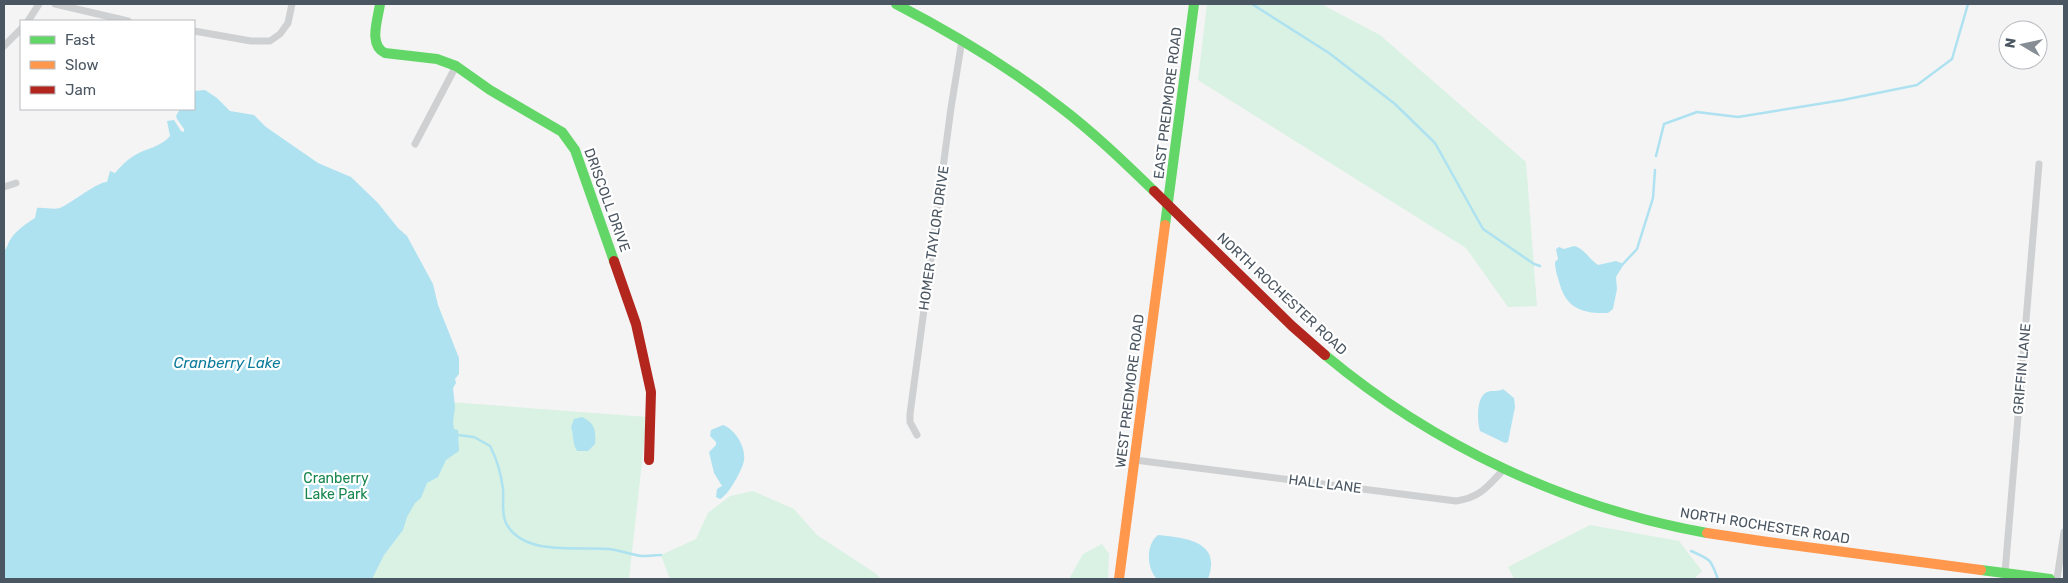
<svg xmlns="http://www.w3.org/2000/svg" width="2068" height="583" viewBox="0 0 2068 583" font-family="Rubik,sans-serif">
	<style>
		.green { fill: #d9f2e3 }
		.water { fill: #aee2f0 }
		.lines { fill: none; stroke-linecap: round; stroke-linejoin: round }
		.stream { stroke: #aee2f0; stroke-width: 2.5 }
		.street { stroke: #ced0d2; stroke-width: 7 }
		.fast { stroke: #63d668; stroke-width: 10 }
		.slow { stroke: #ff974d; stroke-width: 10 }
		.jam { stroke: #b3261e; stroke-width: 10 }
		.labels { text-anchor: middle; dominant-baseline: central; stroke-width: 4.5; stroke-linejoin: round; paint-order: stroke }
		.street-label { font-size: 14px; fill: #4a5661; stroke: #fff }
		.park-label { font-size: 14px; fill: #17864f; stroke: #fff }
		.water-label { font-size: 15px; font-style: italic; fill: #0c7c9b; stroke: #fff }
	</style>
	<rect width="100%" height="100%" fill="#f4f4f4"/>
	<path class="green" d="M1207,4H1321L1380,35L1526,162L1537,306L1508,307L1466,248L1198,80Z
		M252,387L647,417L629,579H228Z
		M753,491L794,509L817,535L875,573L881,579H670L661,555L696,539L708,513L730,496Z
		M1590,525L1679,541L1702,571L1694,579H1514L1508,567Z
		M1102,544L1109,554L1108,579H1069L1083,554Z"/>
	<path class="water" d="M205,90L217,98L230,111L254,115L266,127L318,163L351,177L378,203L398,228L407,236L433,284L438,305L459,358V374L455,379L456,383L453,388L455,407L453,422L454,429L458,430L459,451L446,460L438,477L427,483L421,498L415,503L407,517L403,530L384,555L372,579H4V251C8,247 7,245 10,240C15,231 27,223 35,218L37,208C44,207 53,210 60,208C73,202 97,182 107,182L110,171L115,173C120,167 126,161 132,157C145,148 160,148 170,136L167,121L174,120L181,131L184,132V129L177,119L176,116L180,109H194V91Z
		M1574,246C1584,248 1589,259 1598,265L1616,261L1624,264L1616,277L1617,289L1613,309L1608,313C1584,314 1567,309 1560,285C1558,277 1555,271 1555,262L1558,259L1556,249L1559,247L1564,249Z
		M1503,389L1514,398L1515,407L1508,442L1505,443L1480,431C1477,421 1476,397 1487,392C1492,390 1498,392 1503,389Z
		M582,417C595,423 596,430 595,444L588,451H577C572,443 574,435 571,427L574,419Z
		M723,425C735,429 746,447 744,460C743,469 728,496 720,499L716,497L717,489L722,486L714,473L709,452L716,445V442L710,436L711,430Z
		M1158,535C1186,538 1222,541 1208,579H1157C1146,568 1146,544 1158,535Z"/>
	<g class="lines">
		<path class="stream" d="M1252,4L1329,53L1395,104L1435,143L1483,229L1534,264L1540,266
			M1656,156L1664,124L1697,112L1738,117L1843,100L1917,85L1952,59L1968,4
			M1622,265L1637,249L1653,198L1655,170
			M458,435L474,437L490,446C497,459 501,474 503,489C504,500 501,513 506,523C523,557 579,546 609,549C620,550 631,555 642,556C649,556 655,555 661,555
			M1691,551C1711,560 1710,558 1718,579"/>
		<path class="street" d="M55,4L128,21
			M28,21L39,4
			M194,31L251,41H270L280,34L288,23L292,4
			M4,46L21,29
			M415,144L456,66
			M4,187L16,183
			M917,435L910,422V414L951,108L962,40
			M1135,460L1456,501C1480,498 1488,486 1504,469
			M2005,573L2039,164
			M2057,579L2064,532"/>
		<path class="fast" d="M380,4C378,19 368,45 385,53L437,59L456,66L490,90L562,132L575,150L614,261
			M896,4C954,34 1009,67 1060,107C1093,132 1124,162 1154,191
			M1165,225L1194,4
			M1325,355C1434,446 1567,508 1707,533
			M1981,570L2050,579"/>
		<path class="slow" d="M1707,533L1768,542L1981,570
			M1119,579L1165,225"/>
		<path class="jam" d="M1154,191L1292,326L1325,355
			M614,261L636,324L651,392L649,460"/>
	</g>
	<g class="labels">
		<g class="street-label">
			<text transform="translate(1168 103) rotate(-83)">EAST PREDMORE ROAD</text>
			<text transform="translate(607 200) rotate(70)">DRISCOLL DRIVE</text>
			<text transform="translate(934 238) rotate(-82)">HOMER TAYLOR DRIVE</text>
			<text transform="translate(1282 294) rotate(43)">NORTH ROCHESTER ROAD</text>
			<text transform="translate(2022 369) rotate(-85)">GRIFFIN LANE</text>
			<text transform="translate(1130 391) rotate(-83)">WEST PREDMORE ROAD</text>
			<text transform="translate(1325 484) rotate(7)">HALL LANE</text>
			<text transform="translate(1765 526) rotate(9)">NORTH ROCHESTER ROAD</text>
		</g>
		<g class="park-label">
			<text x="336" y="478">Cranberry<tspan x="336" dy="16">Lake Park</tspan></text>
		</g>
		<g class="water-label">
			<text x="227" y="363">Cranberry Lake</text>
		</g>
	</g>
	<rect width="2068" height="583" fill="none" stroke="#4a5661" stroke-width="10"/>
	<rect x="20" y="20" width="175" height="90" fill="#ffffff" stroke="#b7bbc0"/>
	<rect x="30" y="36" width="25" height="8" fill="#63d668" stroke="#b7bbc0"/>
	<text x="65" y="45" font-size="15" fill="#4a5661">Fast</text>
	<rect x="30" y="61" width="25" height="8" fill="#ff974d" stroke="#b7bbc0"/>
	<text x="65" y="70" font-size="15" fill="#4a5661">Slow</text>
	<rect x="30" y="86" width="25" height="8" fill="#b3261e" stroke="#b7bbc0"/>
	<text x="65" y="95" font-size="15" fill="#4a5661">Jam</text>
	<g transform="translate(2023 45) rotate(279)"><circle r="24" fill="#ffffff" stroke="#b7bbc0"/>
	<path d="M0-4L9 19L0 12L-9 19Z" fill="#868d94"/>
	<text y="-8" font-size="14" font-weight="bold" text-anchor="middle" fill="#4a5661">N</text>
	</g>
</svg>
